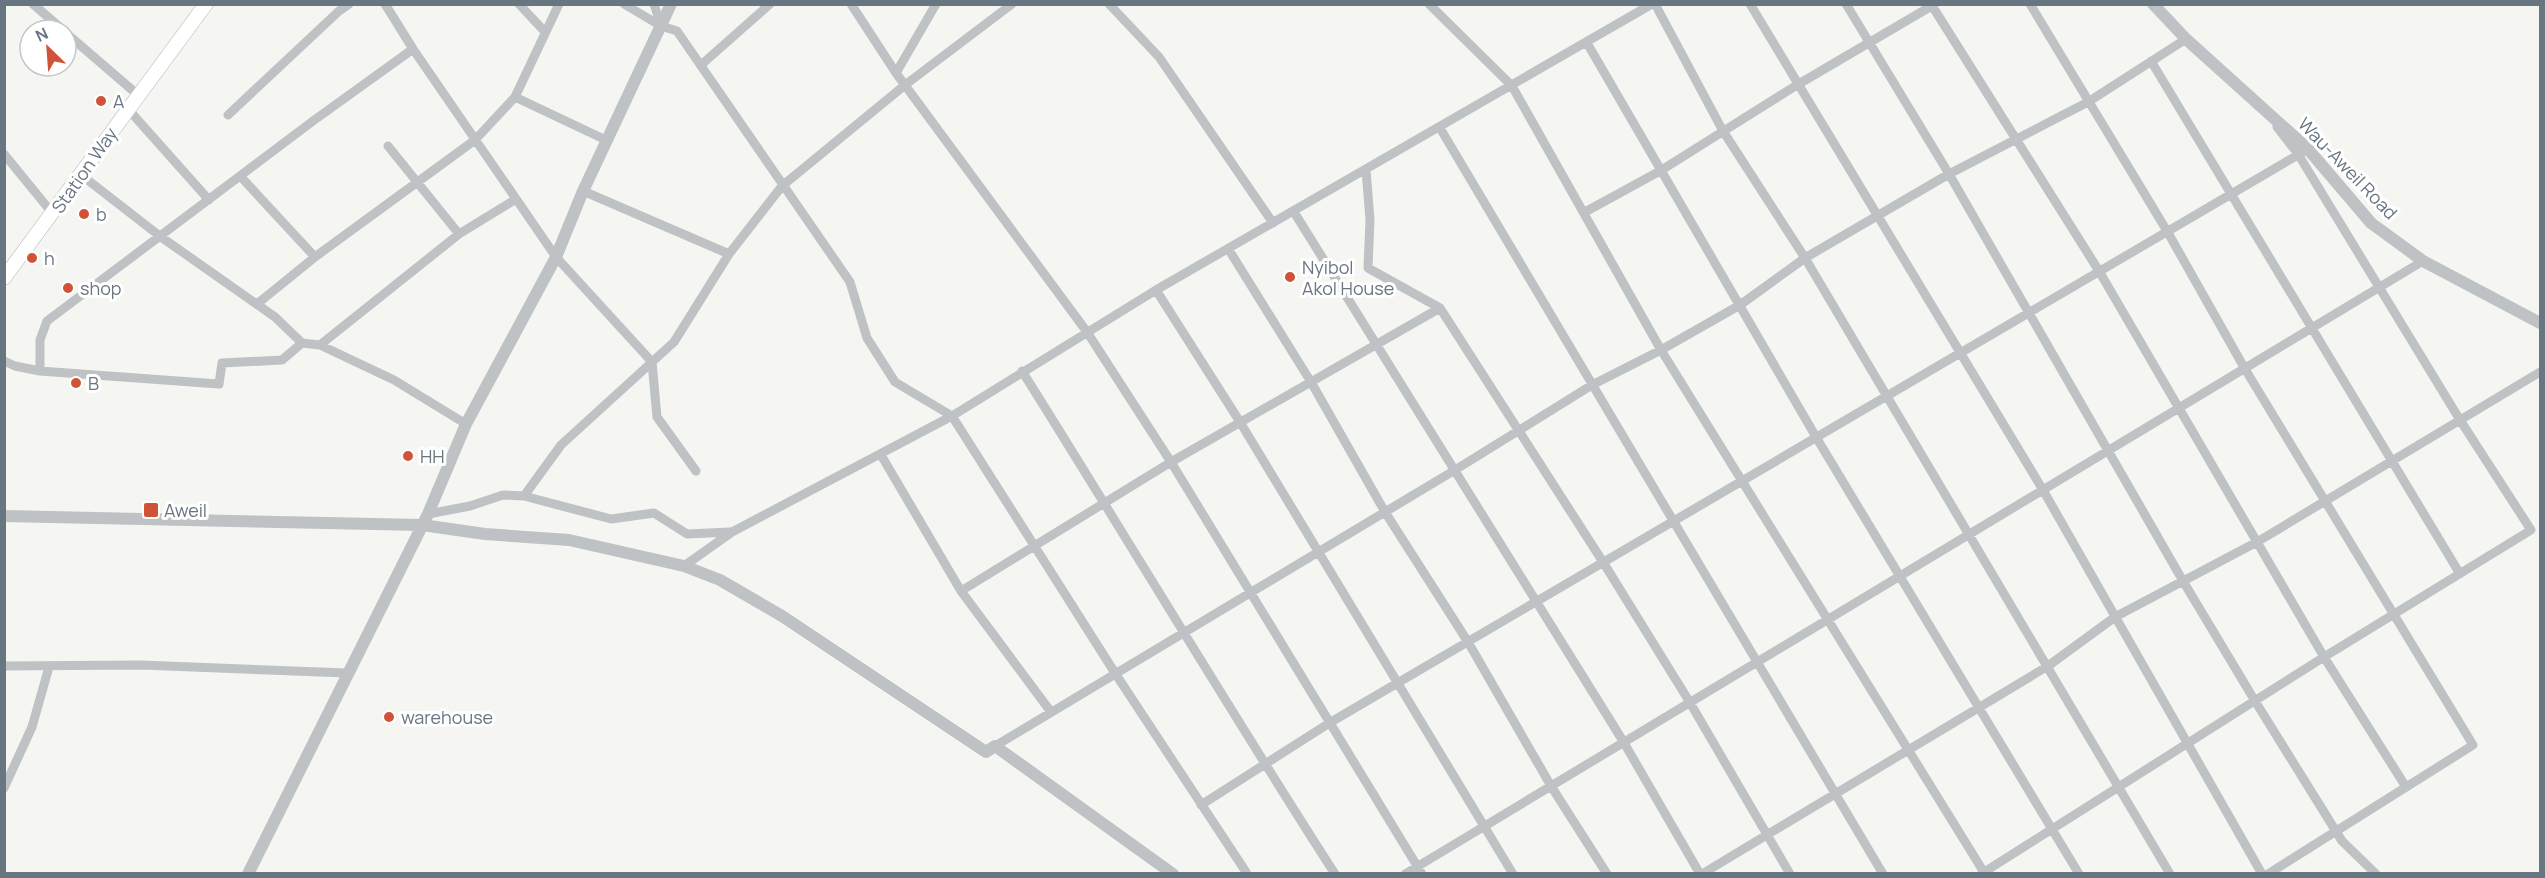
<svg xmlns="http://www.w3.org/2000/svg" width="2545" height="878" viewBox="0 0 2545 878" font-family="Manrope,sans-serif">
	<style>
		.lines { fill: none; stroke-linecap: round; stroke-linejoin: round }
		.secondary-casing { stroke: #b1b6b9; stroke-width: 15 }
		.minor { stroke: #bec2c5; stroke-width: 9 }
		.tertiary { stroke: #bec2c5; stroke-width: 12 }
		.secondary { stroke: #fff; stroke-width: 14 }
		.poi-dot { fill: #d05237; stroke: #fff; stroke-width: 2 }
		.labels { text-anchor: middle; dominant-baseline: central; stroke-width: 6; stroke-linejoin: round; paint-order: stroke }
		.poi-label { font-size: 18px; fill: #677680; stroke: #fff; text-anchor: start }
		.street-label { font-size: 18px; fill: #677680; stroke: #fff }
	</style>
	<rect width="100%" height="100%" fill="#f5f5f2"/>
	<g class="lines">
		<defs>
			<path id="secondary" d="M4,278L206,4"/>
		</defs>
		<use href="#secondary" class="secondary-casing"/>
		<path class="minor" d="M33,4L63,30
			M385,4L413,49L556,257L652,362L657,417L696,471
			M519,4L545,32
			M624,4L661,26L654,4
			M851,4L896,73L1087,332L1171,462L1422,874
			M1109,4L1159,57L1273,223
			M1429,4L1512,86L1661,350L1985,874
			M1655,4L1723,131L1805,258L2170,874
			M1750,4L2043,490L2262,874
			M1846,4L1949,174L2183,581L2255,701L2342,841L2376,874
			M1931,4L2099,271L2324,657L2406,787
			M2030,4L2167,231L2245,369L2473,745L2268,874
			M661,26L677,31L850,282L867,338L895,382L952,416L1115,673L1246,872L1244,874
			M66,33L138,95
			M1587,43L1816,437L2079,874
			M2151,61L2460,574
			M701,65L770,4
			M896,73L936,4
			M515,97L608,141
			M128,109L209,200
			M228,115L339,11L349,4
			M1440,128L1883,874
			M388,146L459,234
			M4,154L53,214
			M1366,170L1370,220L1368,268L1440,308L1603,562L1689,701L1790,874
			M80,174L161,237L275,317L302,343L320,345L459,234L516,199
			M241,177L315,257
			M583,191L729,254
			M1294,212L1623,741L1700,874
			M1585,212L1660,171L1797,85L1935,4
			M1229,250L1311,382L1385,512L1468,642L1551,786L1607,874
			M1156,290L1240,422L1513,874
			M257,304L315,257L475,140L515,97L559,4
			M320,345L394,380L466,424
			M4,361L15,366L40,371L219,384L222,363L282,360L302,343
			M40,371V340L47,321L313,121L413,49
			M1022,371C1127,538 1228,708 1335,874
			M881,455L961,591L1051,712
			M524,496L611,519L654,513L687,534L730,532
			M428,514L470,506L503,495L524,496L561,445L674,342L729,254L782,186L905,85L1012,4
			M684,566L732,532L952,416L1156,290L1652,4
			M961,591L1171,462L1440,308
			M4,666L141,665L347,673
			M995,746L1455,470L1592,385L1661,350L1740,305L1805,258L1949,174L2088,102L2186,39
			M4,788L32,727L49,667
			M1201,805L1331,722L2308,149
			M1405,874L2423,261
			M1702,874L2048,666L2115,617L2257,542L2540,372
			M1981,874L2324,657L2531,530L2460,420L2298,154L2277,127"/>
		<path class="tertiary" d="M2153,4L2186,39L2308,149L2371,223L2423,261L2540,323
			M4,516L422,525L485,534L569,540L684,566L720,580L782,616L986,752L995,746L1173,874
			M248,874L428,514L466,424L556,257L583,191L671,4"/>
		<use href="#secondary" class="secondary"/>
	</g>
	<g class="poi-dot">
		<circle cx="101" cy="101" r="6"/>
		<circle cx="84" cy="214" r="6"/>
		<circle cx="32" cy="258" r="6"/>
		<circle cx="1290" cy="277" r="6"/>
		<circle cx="68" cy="288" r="6"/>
		<circle cx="76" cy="383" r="6"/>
		<circle cx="408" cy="456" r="6"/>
		<rect x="143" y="502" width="16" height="16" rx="3"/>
		<circle cx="389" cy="717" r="6"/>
	</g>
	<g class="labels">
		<g class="poi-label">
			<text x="113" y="101">A</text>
			<text x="96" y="214">b</text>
			<text x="44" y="258">h</text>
			<text x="1302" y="267">Nyibol<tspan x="1302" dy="21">Akol House</tspan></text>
			<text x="80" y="288">shop</text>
			<text x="88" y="383">B</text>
			<text x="420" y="456">HH</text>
			<text x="164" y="510">Aweil</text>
			<text x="401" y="717">warehouse</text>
		</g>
		<g class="street-label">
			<text transform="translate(2348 168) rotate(46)">Wau-Aweil Road</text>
			<text transform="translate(84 170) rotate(-55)">Station Way</text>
		</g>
	</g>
	<rect width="2545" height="878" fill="none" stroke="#677680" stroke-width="12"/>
	<g transform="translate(48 48) rotate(335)"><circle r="28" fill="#ffffff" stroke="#c2c8cc" stroke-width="1.5"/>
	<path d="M0-4.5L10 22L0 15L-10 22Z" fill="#d05237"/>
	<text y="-9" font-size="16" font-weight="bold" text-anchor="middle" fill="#677680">N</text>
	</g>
</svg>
